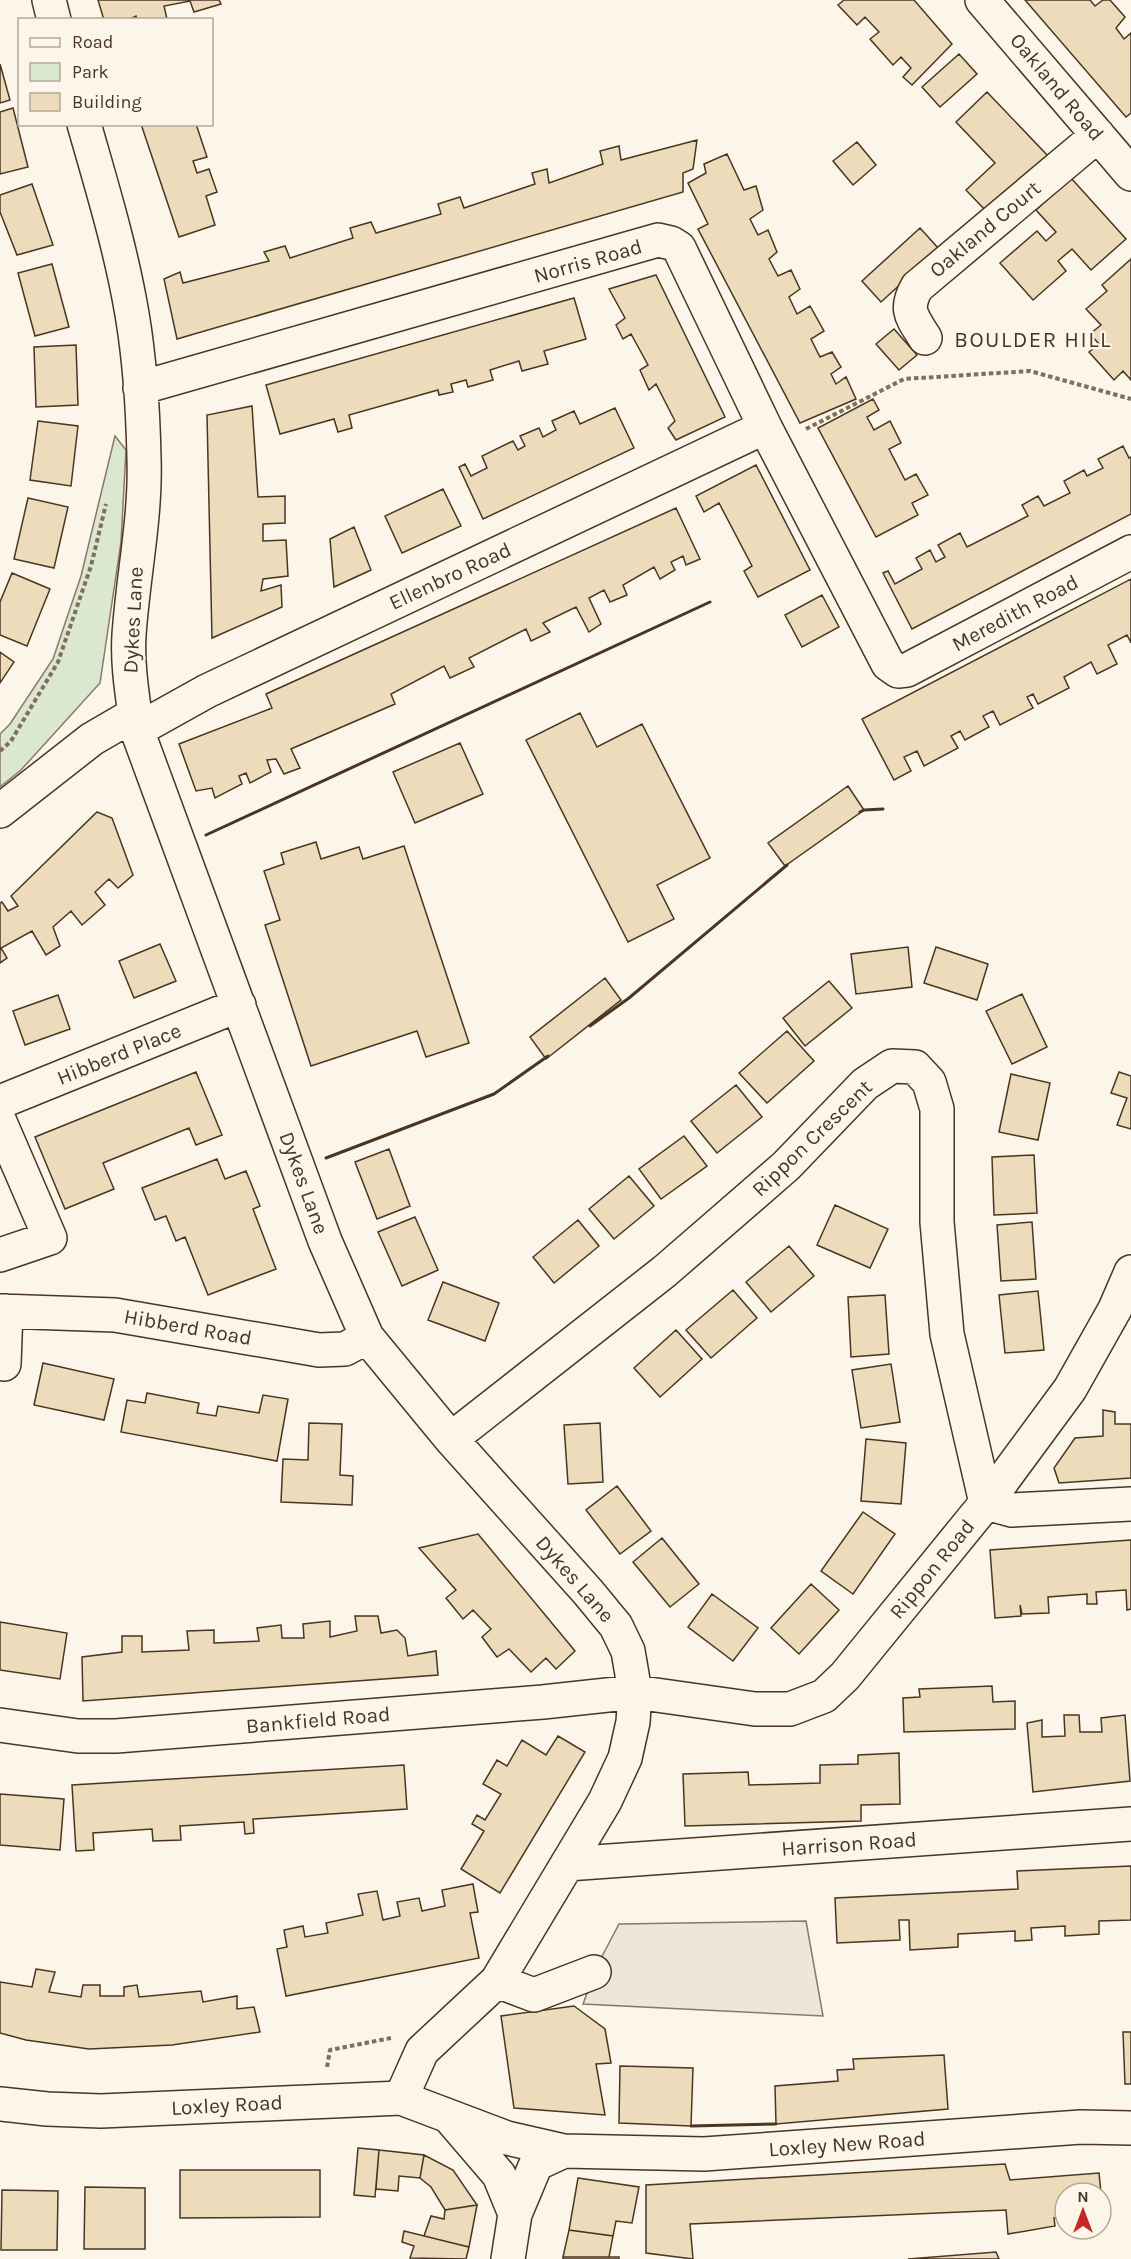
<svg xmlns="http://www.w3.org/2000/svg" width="1131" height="2259" viewBox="0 0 1131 2259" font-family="Karla,sans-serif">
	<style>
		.green { fill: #dce7d0; stroke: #887966; stroke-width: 1.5 }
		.parking { fill: #ede7d9; stroke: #887966; stroke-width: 1.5 }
		.building { fill: #ecdcbc; stroke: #4a3520; stroke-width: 1.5 }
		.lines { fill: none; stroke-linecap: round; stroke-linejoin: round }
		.minor-casing { stroke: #4a3520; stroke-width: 36 }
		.major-casing { stroke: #4a3520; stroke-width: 36 }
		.path { stroke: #7f6f5c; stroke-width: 4; stroke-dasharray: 4.5 3; stroke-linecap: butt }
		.minor { stroke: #fbf6e9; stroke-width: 33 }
		.major { stroke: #fbf6e9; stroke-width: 33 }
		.wall { stroke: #4a3520; stroke-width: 3 }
		.labels { text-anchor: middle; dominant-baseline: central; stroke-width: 4.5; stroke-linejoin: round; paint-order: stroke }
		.street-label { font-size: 21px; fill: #4a3520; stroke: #fbf6e9 }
		.neighbourhood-label { font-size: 22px; letter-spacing: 1.5px; fill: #4a3520; stroke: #fbf6e9 }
	</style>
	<rect width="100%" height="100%" fill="#fbf6e9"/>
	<path class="green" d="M115,436L126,450L121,542L100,683L21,770L0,787V734L10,724L53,659L81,576Z"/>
	<path class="parking" d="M806,1921L823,2016L583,2004L598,1964L619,1924Z"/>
	<path class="building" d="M98,0H219L221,4L194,12L190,1L164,6L167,19L165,20H137L136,16L128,20H104Z
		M844,0H914L952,44L912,85L903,77L911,68L901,57L893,65L870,39L879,32L865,17L857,25L838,5Z
		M1025,0H1090L1095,6L1103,0H1110L1125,17L1116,28L1124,39L1131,33V113L1126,117Z
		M959,54L977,74L940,107L922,87Z
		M0,64L10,100L0,103Z
		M987,92L1048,156L988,213L966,190L995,163L956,122Z
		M13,108L28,167L0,174V112Z
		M141,124H196L207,157L193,161L197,173L209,169L217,192L206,196L215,225L179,237Z
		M697,140L693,169L683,173V192L177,339L164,279L180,272L183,283L269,261L264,252L285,246L290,258L353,238L350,228L371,222L376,233L441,214L438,204L460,197L464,208L535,184L532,173L547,169L549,183L603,164L600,151L619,146L621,160Z
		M857,142L876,165L853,185L833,161Z
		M727,154L744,190L756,186L763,210L750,219L758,235L768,230L777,252L769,259L778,276L791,270L800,289L789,297L797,314L810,306L824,331L811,339L820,357L832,352L841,367L831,374L836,384L846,377L856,399L800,423L698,229L708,224L688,183L706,173L704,164Z
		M1071,178L1126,239L1091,270L1072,249L1058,261L1066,271L1033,300L1000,263L1037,231L1046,241L1056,232L1036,210Z
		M32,184L53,245L17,255L0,212V195Z
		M920,228L939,249L881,302L862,281Z
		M1131,259V380L1123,371L1114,380L1089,352L1099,344L1090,334L1101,325L1086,309L1107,291L1102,285Z
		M52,264L69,327L35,336L18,273Z
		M656,275L725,417L676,440L668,428L675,421L656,384L649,390L640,370L648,365L631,334L623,339L616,325L625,318L609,289Z
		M574,298L586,339L544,351L548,364L522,371L519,361L490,370L493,380L468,387L466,380L451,384L453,392L439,395L438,390L349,415L352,428L338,432L334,419L280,434L266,385Z
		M894,329L917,355L899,370L876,344Z
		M76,345L78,405L36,407L34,347Z
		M873,399L879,410L867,417L874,430L890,421L901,443L889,449L905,480L916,474L928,495L912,503L918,515L876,537L818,428Z
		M252,406L258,497L285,496V523L263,524V541L286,540L288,576L263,579L261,591L281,585L282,607L212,638L207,415Z
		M615,408L634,448L483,519L459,467L465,464L471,476L487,468L482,456L513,441L518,450L525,446L520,436L539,428L543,437L556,430L552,421L574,411L580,424Z
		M38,421L78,426L71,486L30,480Z
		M1123,446L1129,458L1131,457V514L912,629L883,573L888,571L895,584L922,569L916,558L930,550L936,562L945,557L938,545L960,533L967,547L1028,516L1022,505L1038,496L1044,506L1070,493L1064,481L1084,470L1087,476L1103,468L1098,459Z
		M756,465L810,570L758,597L744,571L752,566L719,503L704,512L696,496Z
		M443,489L461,526L402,553L385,516Z
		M28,498L68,507L54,568L14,559Z
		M676,508L700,559L686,565L683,556L671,562L675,570L660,579L654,567L623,585L627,595L610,602L604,590L589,598L601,624L589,632L576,607L543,623L550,632L531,641L526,629L469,658L474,667L450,678L444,666L391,694L395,704L291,749L300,768L284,774L276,759L267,760L271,772L250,783L246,773L239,776L242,784L215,798L212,788L196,791L179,744L272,708L266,694Z
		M354,527L371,570L334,587L330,539Z
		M12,573L50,589L27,646L0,635V602Z
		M1131,579V643L1127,635L1108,645L1117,664L1097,674L1091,662L1064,677L1069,688L1038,704L1033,694L1027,697L1033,708L1000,725L993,711L983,716L989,727L965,740L960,731L951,736L958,748L924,766L917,751L904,757L911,771L894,780L862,719Z
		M822,595L839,627L802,647L785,615Z
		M0,652L14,662L0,683Z
		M580,713L597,747L642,724L710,858L657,885L674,919L628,942L526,740Z
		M460,743L483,794L415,823L393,772Z
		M848,786L864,810L785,866L768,843Z
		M97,812L112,818L133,875L118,888L109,879L95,892L105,905L82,925L71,911L53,927L60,946L46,955L32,931L1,948L7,958L0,963V903L2,902L8,911L18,906L11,896Z
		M316,842L321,859L359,847L363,859L404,846L469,1043L426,1057L417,1031L311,1066L265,925L280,920L264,871L284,864L281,853Z
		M160,944L176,981L134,998L119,961Z
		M908,947L912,987L856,994L851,954Z
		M936,947L988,964L977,1000L924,983Z
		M605,978L621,1000L546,1059L530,1037Z
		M829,981L852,1008L805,1046L783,1018Z
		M1022,994L1047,1047L1012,1064L986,1011Z
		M58,995L70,1029L25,1045L13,1011Z
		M787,1031L814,1061L767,1103L739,1073Z
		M196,1072L222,1135L196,1145L189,1128L103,1163L114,1189L65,1209L35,1137Z
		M1119,1072L1131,1076V1129L1117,1125L1127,1098L1111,1093Z
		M1011,1074L1050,1083L1038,1140L999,1132Z
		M736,1085L762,1117L717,1153L691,1121Z
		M684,1136L707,1166L661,1199L639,1169Z
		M389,1149L410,1206L377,1219L355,1162Z
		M1034,1155L1037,1213L994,1215L992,1157Z
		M217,1159L225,1179L246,1171L260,1206L253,1209L276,1269L208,1295L185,1237L176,1241L166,1216L155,1220L142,1188Z
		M629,1176L654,1206L614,1239L589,1209Z
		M835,1205L888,1229L870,1268L817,1245Z
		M415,1217L438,1270L402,1286L378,1232Z
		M578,1220L599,1246L554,1283L533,1257Z
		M1032,1222L1036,1279L1001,1281L997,1225Z
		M789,1246L814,1276L771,1312L746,1282Z
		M443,1282L499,1303L485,1341L428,1320Z
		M733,1290L757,1318L711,1358L686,1330Z
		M1038,1291L1044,1350L1005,1353L999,1295Z
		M885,1295L889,1354L851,1357L848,1297Z
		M676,1330L702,1359L660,1397L634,1368Z
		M43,1363L114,1379L104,1420L34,1405Z
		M891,1364L900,1422L861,1428L852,1370Z
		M147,1393L199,1403L197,1413L216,1416L218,1406L259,1413L263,1395L288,1399L277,1461L121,1432L127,1400L145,1403Z
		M1103,1410L1115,1412V1424H1131V1478L1059,1483L1054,1468L1075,1438L1103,1436Z
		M309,1423L342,1424L340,1475L353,1476L352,1505L281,1502L283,1459L308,1460Z
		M600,1423L603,1482L568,1484L564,1425Z
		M866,1439L906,1443L901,1504L861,1501Z
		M617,1486L651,1531L620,1554L586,1510Z
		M863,1512L895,1534L853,1594L821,1571Z
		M478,1534L575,1651L556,1669L546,1658L531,1672L509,1649L497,1657L482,1637L491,1629L473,1610L463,1619L446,1598L456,1590L419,1548Z
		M662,1538L699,1584L670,1607L633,1562Z
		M1131,1540V1609L1127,1610L1126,1590L1096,1592L1097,1604H1087V1594L1048,1597L1049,1613L1022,1614L1020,1605L1021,1616L995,1618L990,1550Z
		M811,1584L839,1610L799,1654L771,1628Z
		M712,1594L758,1628L733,1661L688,1627Z
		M355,1616H378L381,1633L397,1630L405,1638L408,1656L436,1651L438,1675L83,1701L82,1657L122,1652V1636H142V1652L189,1650L187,1631L214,1630V1643L259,1641L257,1628L281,1625L282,1638H304L303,1624L330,1621V1637L357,1631Z
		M0,1622L67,1633L60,1679L0,1670Z
		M992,1686L993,1702L1015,1701V1729L904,1732L903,1698L920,1697L919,1689Z
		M1064,1715H1079L1080,1732H1102L1101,1718L1125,1715L1130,1781L1033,1792L1027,1723L1042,1720V1737L1065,1736Z
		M558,1736L585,1752L500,1893L461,1869L484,1831L472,1824L477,1815L485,1820L501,1794L483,1784L497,1760L507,1766L522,1740L546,1755Z
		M899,1753L900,1804L861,1805V1821L685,1826L683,1774L748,1772L749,1785L820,1783V1765L858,1764V1755Z
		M404,1765L407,1809L253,1819L254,1833L245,1834L244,1822L180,1826L181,1840L153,1841L152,1829L93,1833L94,1850L76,1851L72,1785Z
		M0,1794L64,1799L60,1850L0,1845Z
		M1131,1866V1920L1099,1921V1934L1065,1936V1926L1031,1928L1032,1940L1015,1941V1931L958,1934V1947L910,1950L909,1920H899L900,1940L837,1943L835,1898L1018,1889L1017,1871Z
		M473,1884L478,1912L470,1913L479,1958L286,1996L277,1949L287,1947L284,1930L303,1926L305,1937L328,1933L326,1923L363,1915L358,1894L377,1891L383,1920L400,1916L397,1902L419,1898L422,1911L445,1906L442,1890Z
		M36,1969L55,1972L49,1992L81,1997L83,1985H100V1996H124V1987L137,1985L139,1997L201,1991L203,2002L237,1996V2009L254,2007L260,2032L172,2045L89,2049L26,2040L0,2033V1982L32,1987Z
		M574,2006L605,2029L611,2063L596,2064L605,2115L514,2108L501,2016Z
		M1123,2032H1131V2084H1125Z
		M944,2055L948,2109L776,2124L775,2086L838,2081L837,2070L854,2069L853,2059Z
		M620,2066L693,2068L691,2126L619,2123Z
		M358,2148L379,2150L375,2197L354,2195Z
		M379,2150L424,2155L420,2178L399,2176L398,2191L376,2189Z
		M424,2155L453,2170L477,2205L445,2210L431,2187L420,2178Z
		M1005,2164L1010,2180L1099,2173L1101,2193H1065V2217L1054,2218L1055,2226L1008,2234L1006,2210L690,2224L693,2259L646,2253V2185Z
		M180,2170H320V2217L180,2218Z
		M578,2178L639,2187L632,2223L616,2221L613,2236L569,2230Z
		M85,2187L145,2188V2249H84Z
		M2,2190L58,2191L57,2250H1Z
		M477,2205L469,2247L424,2236L431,2216L444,2219L445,2210Z
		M569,2230L613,2236L609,2257H563Z
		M404,2231L469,2247L466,2259L410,2258L414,2246L402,2242Z
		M996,2252L999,2259H908Z
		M563,2257H619V2259H563Z"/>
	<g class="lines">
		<defs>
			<path id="minor" d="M49,0L54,20
				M982,0L1131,174
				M84,124C102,187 121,249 132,314C140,361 143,411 144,458C146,517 133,576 129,635C127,667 133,698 137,730L325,1241L367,1337L451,1439L588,1592L616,1626L628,1651L635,1692L633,1722L625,1758L605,1801L497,1981L422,2051L401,2098
				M925,338C912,317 904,310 917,287L1098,135
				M140,388L658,240L671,243L679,248L765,427L888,664L898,671L907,670L1131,552
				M137,730L207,691L765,427
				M0,811L92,739L135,714
				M0,1102L239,1005
				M0,1122L50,1238L0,1255
				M0,1311L115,1315L319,1350L345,1349L367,1337
				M4,1364L6,1311
				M451,1439L665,1271L786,1166L865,1084L892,1066L915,1067L929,1082L937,1109V1222L947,1334L986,1503L1012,1510L1131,1504
				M0,1725L78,1736H116L543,1702L635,1692L755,1709H790L824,1696L845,1676L986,1503L1070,1389L1115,1309L1131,1272
				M567,1864L1131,1824
				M497,1981L534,1995L594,1972"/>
			<path id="major" d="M0,2104L47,2109L101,2111L401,2098L507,2138L564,2151L704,2154L1081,2127L1131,2128
				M451,2119L499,2175L515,2214
				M508,2259L515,2214L536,2164L564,2151"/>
		</defs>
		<use href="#minor" class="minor-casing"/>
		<use href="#major" class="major-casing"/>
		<path class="path" d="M806,429L904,379L1030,371L1131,399
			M0,751L11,741L58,662L91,566L106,504
			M327,2067L330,2050L391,2038"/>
		<use href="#minor" class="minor"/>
		<use href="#major" class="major"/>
		<path class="wall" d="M860,812L864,810L883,809
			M206,835L710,602
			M590,1026L629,998L787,865
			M326,1158L494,1094L548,1056
			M691,2126L776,2124"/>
	</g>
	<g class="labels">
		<g class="street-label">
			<text transform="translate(1057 87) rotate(50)">Oakland Road</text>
			<text transform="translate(985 229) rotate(-40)">Oakland Court</text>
			<text transform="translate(588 261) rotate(-16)">Norris Road</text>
			<text transform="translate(450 576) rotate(-25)">Ellenbro Road</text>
			<text transform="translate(1015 613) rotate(-28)">Meredith Road</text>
			<text transform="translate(133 620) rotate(-87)">Dykes Lane</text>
			<text transform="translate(119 1054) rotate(-22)">Hibberd Place</text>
			<text transform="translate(812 1138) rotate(-44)">Rippon Crescent</text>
			<text transform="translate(304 1183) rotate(70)">Dykes Lane</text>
			<text transform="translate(188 1327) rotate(10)">Hibberd Road</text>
			<text transform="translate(932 1569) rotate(-51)">Rippon Road</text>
			<text transform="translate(575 1579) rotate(49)">Dykes Lane</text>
			<text transform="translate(318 1720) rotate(-5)">Bankfield Road</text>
			<text transform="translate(849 1844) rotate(-4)">Harrison Road</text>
			<text transform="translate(227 2105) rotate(-3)">Loxley Road</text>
			<text transform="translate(847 2144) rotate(-4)">Loxley New Road</text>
		</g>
		<g class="neighbourhood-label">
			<text x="1033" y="340">BOULDER HILL</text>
		</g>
	</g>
	<rect x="18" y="18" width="195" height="108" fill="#fbf6e9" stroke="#b4a999" stroke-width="1.5"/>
	<rect x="30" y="38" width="30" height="9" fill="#fbf6e9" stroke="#b4a999" stroke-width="1.5"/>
	<text x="72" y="48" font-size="18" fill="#4a3520">Road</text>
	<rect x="30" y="63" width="30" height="18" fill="#dce7d0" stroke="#b4a999" stroke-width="1.5"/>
	<text x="72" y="78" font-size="18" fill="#4a3520">Park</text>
	<rect x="30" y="93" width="30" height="18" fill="#ecdcbc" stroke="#b4a999" stroke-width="1.5"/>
	<text x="72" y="108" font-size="18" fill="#4a3520">Building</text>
	<g transform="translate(1083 2211)"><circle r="28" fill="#fbf6e9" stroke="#b4a999" stroke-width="1.5"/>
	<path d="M0-4.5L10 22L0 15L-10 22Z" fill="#c62828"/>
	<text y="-9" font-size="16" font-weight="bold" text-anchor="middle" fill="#4a3520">N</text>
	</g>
</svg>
